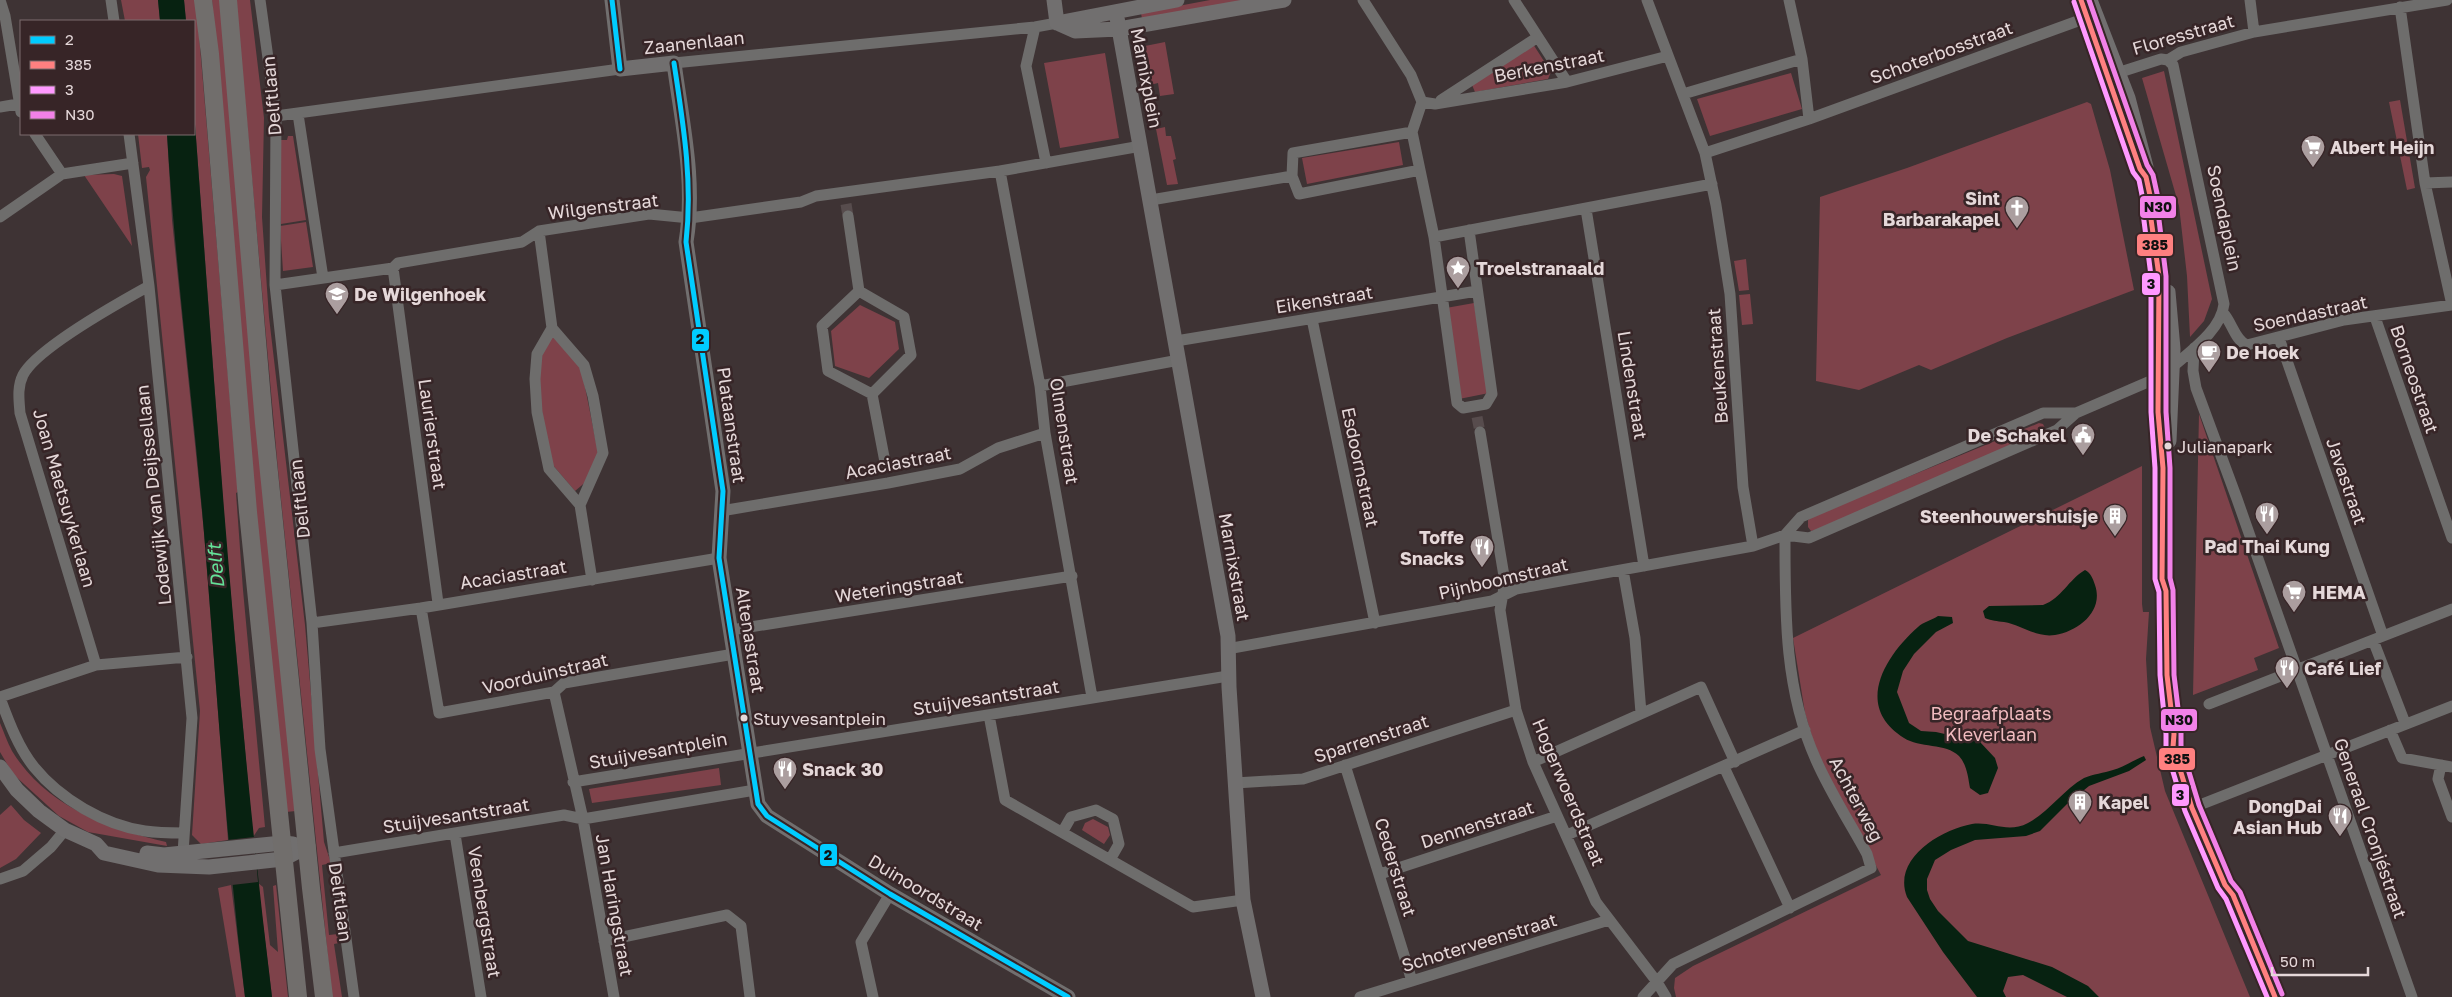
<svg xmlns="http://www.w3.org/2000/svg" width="2452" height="997" viewBox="0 0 2452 997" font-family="'Golos Text',sans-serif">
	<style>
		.green { fill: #7e424a }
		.water { fill: #072211 }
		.pier { fill: #3e3334 }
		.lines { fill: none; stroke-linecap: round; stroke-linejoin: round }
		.street-tunnel { stroke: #574c4d; stroke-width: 11; stroke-dasharray: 11 5.5; stroke-linecap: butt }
		.street { stroke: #6e6d6c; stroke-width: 11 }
		.secondary { stroke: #716f6f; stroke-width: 15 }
		.primary { stroke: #716e6c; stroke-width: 18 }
		.bus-1-casing { stroke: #372527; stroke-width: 9 }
		.bus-2-casing { stroke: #372527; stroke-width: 9 }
		.bus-3-casing { stroke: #372527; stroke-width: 9 }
		.bus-4-casing { stroke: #372527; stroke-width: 9 }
		.bus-1 { stroke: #0cf; stroke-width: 5 }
		.bus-2 { stroke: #ff8080; stroke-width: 5 }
		.bus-3 { stroke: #f9f; stroke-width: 5 }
		.bus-4 { stroke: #f281e8; stroke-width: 5 }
		.bus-dot { fill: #e5d8d9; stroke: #372527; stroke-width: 2 }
		.labels { text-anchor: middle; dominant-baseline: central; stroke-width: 5; stroke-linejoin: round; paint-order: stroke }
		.bus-label { font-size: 17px; fill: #e5d8d9; stroke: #372527; text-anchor: start }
		.street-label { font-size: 18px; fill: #e5d8d9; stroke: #372527 }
		.poi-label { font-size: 18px; font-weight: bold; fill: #e5d8d9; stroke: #372527; text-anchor: start }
		.park-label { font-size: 18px; fill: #f1bbbf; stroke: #372527 }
		.water-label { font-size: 19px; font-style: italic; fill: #64e298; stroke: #372527 }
		.line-badge { stroke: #372527; stroke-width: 2 }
		.pale-badge-label { font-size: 14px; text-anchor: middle; font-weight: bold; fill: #111 }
	</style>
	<rect width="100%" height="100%" fill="#3e3334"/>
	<path class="green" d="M121,0H158L160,21H125Z
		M184,0H196L238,492L236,493L243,590L265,827L259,828L253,837L226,542L194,111V21H186Z
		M212,0H222L296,811L286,812L264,606Z
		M236,0H250L264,118L262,217L269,317L305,625L324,842L331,863L322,865L329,935L338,934L339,943L334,944L342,997H332L278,470Z
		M1210,0H1250L1142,19L1141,13Z
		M1165,42L1174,94L1160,96L1158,83L1150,85L1143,49L1145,46Z
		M1533,44L1551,72L1548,79L1475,92L1472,85Z
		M1105,53L1119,138L1060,148L1044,63Z
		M2164,71L2212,299L2204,321L2190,337L2187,276L2179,206L2142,78Z
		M1791,73L1802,109L1710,136L1697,99Z
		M2400,100L2415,188L2407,190L2389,102Z
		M2087,102L2091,104L2110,170L2134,290L2007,338L1931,370L1919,365L1859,390L1816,381L1820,197L1907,168Z
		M1165,127L1166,136H1171L1176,159L1173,160L1178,184L1167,185L1156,129Z
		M138,134H167L172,220L204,532L228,840L201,844L192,835L200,711L146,177L150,170L149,167L142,168Z
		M288,136H293L306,220L281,224V140H287Z
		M1399,142L1403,165L1307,184L1302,158Z
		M114,174L122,176L132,246L84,175Z
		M306,222L313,267L283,271L280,226Z
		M1746,259L1749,290L1739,291L1734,261Z
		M1750,294L1753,324L1742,325L1739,295Z
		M1474,303L1489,393L1459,399L1446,308Z
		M860,305L895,322L899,349L869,378L835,366L831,331Z
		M552,328L581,367L598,452L588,480L575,491L551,463L538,389L540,356Z
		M2199,414L2279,648L2254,658L2258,670L2193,695Z
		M2039,423L2043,424L2046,430L1817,530L1811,531L1808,527V520L1813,516Z
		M2142,466V604L2143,612H2149L2146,659L2150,727L2165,791L2250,997H1676L1674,988L1675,978L1693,966L1881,875L1818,757L1805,713L1793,638Z
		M0,723C4,732 7,742 12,751C46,806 106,828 166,842L167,846L88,832L59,816L13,774L0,752Z
		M719,768L721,785L592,803L589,789Z
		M11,805L24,820L41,833L16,859L0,868V815Z
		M1093,819L1108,827L1110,835L1104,844L1082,830L1085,823Z
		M258,883L263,887L270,945L278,952L273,886L276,885L288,997H272Z
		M231,885L245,997H236L218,888Z"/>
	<path class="water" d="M158,0H184L186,21H160Z
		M194,111C216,407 236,703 272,997H245C226,843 217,688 204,533C193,400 175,267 167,134H194Z
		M2085,570C2091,573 2093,579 2095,585C2104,611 2079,631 2055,635C2036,638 2022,625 2004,622C1997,621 1992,621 1985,618L1983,611L1989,606L2043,605C2062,598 2068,580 2085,570Z
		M1938,616L1952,617L1953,623L1936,632L1914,654L1903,671L1897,692L1909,723L1921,731L1936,732L1980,742L1995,758L1998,768L1988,793L1980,795L1970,788C1968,777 1967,765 1959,756C1946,743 1919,748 1904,738C1854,707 1884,657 1918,627C1923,622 1932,620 1938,616Z
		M2144,756L2146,760L2129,771L2089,786L2067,804L2040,831L2026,836L1975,840L1951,850L1935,860L1927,879V890L1930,899L1938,911L1968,941L2052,967L2088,986L2099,997H2067L2023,975L2008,977L2003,991L2006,997H1977L1943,952L1907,897C1892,859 1940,830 1972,824C1992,821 2007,834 2028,823C2049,812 2063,790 2084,778C2093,774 2104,773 2113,770C2124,767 2134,760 2144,756Z"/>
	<path class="pier" d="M254,837L258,882L232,885L227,840Z"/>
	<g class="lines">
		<path class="street-tunnel" d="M846,204L848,216
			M1477,417L1480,432
			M885,462L886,474"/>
		<path class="street" d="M0,0L5,16L21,112
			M111,0L114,21
			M260,0L276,116L275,285L312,623L320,749L354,997
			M1363,0L1411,75L1422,102L1412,132L1434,237L1457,403L1463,408L1486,404L1492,394L1469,230
			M1514,0L1567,82
			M1647,0L1705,153L1716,205L1730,294L1743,487L1753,546
			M1789,0L1802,59L1809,119
			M2250,0L2254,32
			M2400,7L2425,183L2452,305
			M1035,27L1026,66L1046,163
			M2168,60L2173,65L2224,304C2221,331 2189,352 2170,369
			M674,63L1035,27L1057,23
			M2111,75L2161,59L2168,60L2181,52L2254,32L2447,0
			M1683,94L1802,59
			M1441,100L1538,37
			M1422,102L1435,104L1567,82L1668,56
			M0,107L18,104
			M298,114L323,278
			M276,116L620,69
			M1412,132L1293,153L1292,176L1299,194L1420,170
			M35,134L62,174
			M129,134L149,286L192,718L183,853
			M1705,153L1809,119L2086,18
			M1000,171L1040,386L1045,433L1092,697
			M2425,183L2452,182
			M1151,200L1292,176
			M1586,209L1644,566
			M848,216L859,291
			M0,217L62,174L133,163
			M539,231L552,328L584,365L593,396L603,453L580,505L592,580
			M1434,237L1712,184
			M393,268L438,603
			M275,285L393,268L398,263L522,242L539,231L649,214L690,218L801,202L816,196L1000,171L1141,146
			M859,291L822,326L828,371L872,394
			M859,291L904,317L911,355L872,394
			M2223,313C2232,322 2235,341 2247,345L2344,320L2452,305
			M2375,317L2452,538
			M1312,319L1375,623
			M552,328L537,354L535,379L537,412L549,469L580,505
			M2279,338L2383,636
			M1176,341L1477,291
			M2194,348L2193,371L2196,388L2237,499L2412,997
			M1040,386L1179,360
			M872,394L885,462
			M1480,432L1505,582L1500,610L1516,710L1533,762L1596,902L1657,982L1666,997
			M721,511L888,483L960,469L998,448L1045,433
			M1785,535L1801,517L2043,413H2076
			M1623,570L1635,638L1641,713
			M421,608L439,713L554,692L564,683L734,654
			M312,623L421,608L719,558
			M731,630L1072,576
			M2373,640L2405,723
			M1227,649L1492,601L1516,589L1753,546L1785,535L1809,538L2057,430L2076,413L2148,382L2159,379
			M96,665L20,413C19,400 17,387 23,375C37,348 120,302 149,286
			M554,692L583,819L614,997
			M0,697L96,665L187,657
			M0,698C9,722 18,747 34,767C60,799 104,825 145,831C158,833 171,833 184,833
			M2209,704L2452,609
			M989,715L1005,800L1193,907L1243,900
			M2390,730L2402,758L2452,767
			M1533,762L1701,687L1735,762
			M1345,765L1412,981
			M2441,765L2438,779L2452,817
			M1724,767L1790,908
			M573,782L1228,676
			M1235,783L1303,779L1516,710
			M2192,808L2452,706
			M1063,831L1071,817L1096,810L1113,819L1119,844L1111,858
			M455,834L481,997
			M1567,835L1805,730
			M334,853L564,815L583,819L755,790
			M1380,874L1557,816
			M0,879L23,871L51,847L65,830
			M604,941L727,915L741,926L750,997
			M873,997L861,942L890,894
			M1360,997L1609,920
			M1643,997L1673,964L1871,868L1867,854C1850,823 1830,792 1816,760C1784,689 1785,611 1785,535"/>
		<path class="secondary" d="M612,0L620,69L674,63C682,123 696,182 686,242L723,491L719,558L758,804L767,816L890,894L1068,997
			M1054,0L1057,23
			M2081,0L2086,18L2129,133
			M2090,0L2128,98L2146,167C2146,181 2148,195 2155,207
			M1116,12L1228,636L1229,687L1243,900L1263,997
			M1057,23L1075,31L1119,29L1284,0
			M1057,23L1177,0
			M2151,200L2150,212L2159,276L2158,412L2163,468L2162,579L2166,591L2167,675L2174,734L2173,747L2192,808L2225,885L2233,895L2275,997
			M2168,292L2173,349L2169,441
			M0,767L17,790L39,811L65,830L96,844L104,853L158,865L209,867L283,859L308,846
			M147,853L164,855L282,843L293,844"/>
		<path class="primary" d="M203,0L210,54L248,512L298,997
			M228,0L264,423L311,888L324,997"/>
		<defs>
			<path id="bus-1" d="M612,0L620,69
				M674,63C683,123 693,181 686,242L723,491L719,558L758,804L767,816L890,894L1068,997"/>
			<path id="bus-2" d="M2081,0L2140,169L2146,177L2151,200L2150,212L2159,276L2158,412L2163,468L2162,579L2166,591L2167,675L2174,734L2173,747L2192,808L2225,885L2233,895L2275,997"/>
			<path id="bus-3" d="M2074,2L2133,172L2139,180L2143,200V213L2151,276V412L2155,468V579L2159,592L2160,675L2166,734V749L2185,811L2218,888L2226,899L2267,997"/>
			<path id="bus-4" d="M2089,0L2147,165L2153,175L2158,198V212L2166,276V412L2170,468V578L2173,590L2174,675L2181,733V746L2199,805L2231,881L2240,892L2282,994"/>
		</defs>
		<use href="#bus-1" class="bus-1-casing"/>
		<use href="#bus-2" class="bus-2-casing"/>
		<use href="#bus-3" class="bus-3-casing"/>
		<use href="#bus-4" class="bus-4-casing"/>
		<use href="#bus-1" class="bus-1"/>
		<use href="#bus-2" class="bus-2"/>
		<use href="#bus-3" class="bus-3"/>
		<use href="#bus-4" class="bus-4"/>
	</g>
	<defs>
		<symbol id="supermarket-pin" viewBox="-11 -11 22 30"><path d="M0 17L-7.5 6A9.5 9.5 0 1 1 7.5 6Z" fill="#ab9e9f" stroke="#372527"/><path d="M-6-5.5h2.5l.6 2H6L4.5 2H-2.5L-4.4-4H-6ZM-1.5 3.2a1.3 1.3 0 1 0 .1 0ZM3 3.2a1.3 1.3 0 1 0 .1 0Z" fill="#fff"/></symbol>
		<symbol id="church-pin" viewBox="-11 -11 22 30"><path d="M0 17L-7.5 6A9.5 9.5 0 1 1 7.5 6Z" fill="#ab9e9f" stroke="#372527"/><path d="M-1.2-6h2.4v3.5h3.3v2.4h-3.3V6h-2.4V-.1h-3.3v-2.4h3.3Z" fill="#fff"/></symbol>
		<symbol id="sight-pin" viewBox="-11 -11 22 30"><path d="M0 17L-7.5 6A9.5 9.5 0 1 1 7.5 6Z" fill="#ab9e9f" stroke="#372527"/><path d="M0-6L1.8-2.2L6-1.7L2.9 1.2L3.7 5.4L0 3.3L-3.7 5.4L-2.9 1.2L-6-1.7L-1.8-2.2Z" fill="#fff"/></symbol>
		<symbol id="school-pin" viewBox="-11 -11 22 30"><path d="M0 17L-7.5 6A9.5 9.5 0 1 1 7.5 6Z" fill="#ab9e9f" stroke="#372527"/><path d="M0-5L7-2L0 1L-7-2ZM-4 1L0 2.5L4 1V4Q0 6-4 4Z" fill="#fff"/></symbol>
		<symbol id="cafe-pin" viewBox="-11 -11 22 30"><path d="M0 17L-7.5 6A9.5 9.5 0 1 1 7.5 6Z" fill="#ab9e9f" stroke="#372527"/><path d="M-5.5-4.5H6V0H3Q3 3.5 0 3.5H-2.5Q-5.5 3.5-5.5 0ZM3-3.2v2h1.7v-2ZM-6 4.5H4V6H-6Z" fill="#fff"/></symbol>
		<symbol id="civic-pin" viewBox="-11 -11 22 30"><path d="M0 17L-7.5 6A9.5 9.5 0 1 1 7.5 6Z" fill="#ab9e9f" stroke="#372527"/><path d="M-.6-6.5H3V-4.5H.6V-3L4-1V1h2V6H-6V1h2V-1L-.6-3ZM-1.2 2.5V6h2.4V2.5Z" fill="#fff"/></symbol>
		<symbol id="restaurant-pin" viewBox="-11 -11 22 30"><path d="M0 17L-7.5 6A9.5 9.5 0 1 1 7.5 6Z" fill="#ab9e9f" stroke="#372527"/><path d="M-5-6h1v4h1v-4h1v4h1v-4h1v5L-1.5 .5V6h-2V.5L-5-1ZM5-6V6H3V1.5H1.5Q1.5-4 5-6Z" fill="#fff"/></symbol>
		<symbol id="building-pin" viewBox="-11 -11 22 30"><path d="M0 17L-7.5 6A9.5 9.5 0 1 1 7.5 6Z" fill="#ab9e9f" stroke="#372527"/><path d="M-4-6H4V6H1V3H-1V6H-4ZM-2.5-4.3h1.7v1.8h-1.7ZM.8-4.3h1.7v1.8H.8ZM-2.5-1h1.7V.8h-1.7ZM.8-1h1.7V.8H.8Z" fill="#fff"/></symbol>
	</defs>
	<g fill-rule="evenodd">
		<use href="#supermarket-pin" x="2299" y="133" width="28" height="38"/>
		<use href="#church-pin" x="2003" y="194" width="28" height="38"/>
		<use href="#sight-pin" x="1444" y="254" width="28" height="38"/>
		<use href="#school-pin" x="323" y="280" width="28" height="38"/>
		<use href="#cafe-pin" x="2195" y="338" width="28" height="38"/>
		<use href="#civic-pin" x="2069" y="421" width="28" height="38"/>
		<use href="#restaurant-pin" x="2253" y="500" width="28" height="38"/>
		<use href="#building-pin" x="2101" y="502" width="28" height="38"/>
		<use href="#restaurant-pin" x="1468" y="533" width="28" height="38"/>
		<use href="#supermarket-pin" x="2280" y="578" width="28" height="38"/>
		<use href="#restaurant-pin" x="2273" y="654" width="28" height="38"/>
		<use href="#restaurant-pin" x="771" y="755" width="28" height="38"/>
		<use href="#building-pin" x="2066" y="788" width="28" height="38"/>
		<use href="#restaurant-pin" x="2326" y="802" width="28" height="38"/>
	</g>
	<g class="bus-dot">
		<circle cx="2168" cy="446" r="4.5"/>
		<circle cx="744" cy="718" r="4.5"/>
	</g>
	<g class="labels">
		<g class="bus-label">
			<text x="2177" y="446">Julianapark</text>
			<text x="753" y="718">Stuyvesantplein</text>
		</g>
		<g class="street-label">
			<text transform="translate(2183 34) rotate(-16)">Floresstraat</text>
			<text transform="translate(694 42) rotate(-6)">Zaanenlaan</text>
			<text transform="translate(1941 52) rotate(-20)">Schoterbosstraat</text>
			<text transform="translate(1549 65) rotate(-11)">Berkenstraat</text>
			<text transform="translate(1147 78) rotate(79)">Marnixplein</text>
			<text transform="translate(271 96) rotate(-95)">Delftlaan</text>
			<text transform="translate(603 206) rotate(-7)">Wilgenstraat</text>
			<text transform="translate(2225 218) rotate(78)">Soendaplein</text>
			<text transform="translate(1324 299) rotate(-9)">Eikenstraat</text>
			<text transform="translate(2310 313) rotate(-12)">Soendastraat</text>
			<text transform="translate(1717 366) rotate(-94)">Beukenstraat</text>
			<text transform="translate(2415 379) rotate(71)">Borneostraat</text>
			<text transform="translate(1633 385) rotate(81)">Lindenstraat</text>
			<text transform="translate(732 425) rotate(82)">Plataanstraat</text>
			<text transform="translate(1065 431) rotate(81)">Olmenstraat</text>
			<text transform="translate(433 434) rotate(82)">Laurierstraat</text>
			<text transform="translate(898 462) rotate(-11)">Acaciastraat</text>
			<text transform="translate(1361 467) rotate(78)">Esdoornstraat</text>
			<text transform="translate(2347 481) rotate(71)">Javastraat</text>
			<text transform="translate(153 495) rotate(-96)">Lodewijk van Deijssellaan</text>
			<text transform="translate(65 498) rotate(74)">Joan Maetsuykerlaan</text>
			<text transform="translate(299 499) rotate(-96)">Delftlaan</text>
			<text transform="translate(1235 567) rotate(80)">Marnixstraat</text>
			<text transform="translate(513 574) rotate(-9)">Acaciastraat</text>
			<text transform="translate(1503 578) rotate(-13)">Pijnboomstraat</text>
			<text transform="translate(899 586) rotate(-9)">Weteringstraat</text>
			<text transform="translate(751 640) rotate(81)">Altenastraat</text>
			<text transform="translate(545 673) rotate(-13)">Voorduinstraat</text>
			<text transform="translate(986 697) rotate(-9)">Stuijvesantstraat</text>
			<text transform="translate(1371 738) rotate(-18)">Sparrenstraat</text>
			<text transform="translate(658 750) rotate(-10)">Stuijvesantplein</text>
			<text transform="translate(1569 792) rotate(67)">Hogerwoerdstraat</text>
			<text transform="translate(1857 799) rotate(62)">Achterweg</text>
			<text transform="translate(456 815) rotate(-9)">Stuijvesantstraat</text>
			<text transform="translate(1477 824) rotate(-18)">Dennenstraat</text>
			<text transform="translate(2371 828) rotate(71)">Generaal Cronjéstraat</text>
			<text transform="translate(1396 867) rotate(73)">Cederstraat</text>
			<text transform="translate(926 892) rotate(31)">Duinoordstraat</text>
			<text transform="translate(341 902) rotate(82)">Delftlaan</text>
			<text transform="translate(615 905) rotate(80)">Jan Haringstraat</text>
			<text transform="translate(485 912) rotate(81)">Veenbergstraat</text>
			<text transform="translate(1479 942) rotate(-17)">Schoterveenstraat</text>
		</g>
		<g class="poi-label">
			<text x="2330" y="147">Albert Heijn</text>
			<text x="2000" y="198" text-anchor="end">Sint<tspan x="2000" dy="21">Barbarakapel</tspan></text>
			<text x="1476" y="268">Troelstranaald</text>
			<text x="354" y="294">De Wilgenhoek</text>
			<text x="2226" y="352">De Hoek</text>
			<text x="2066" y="435" text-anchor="end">De Schakel</text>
			<text x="2098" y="516" text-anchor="end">Steenhouwershuisje</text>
			<text x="1464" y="537" text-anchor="end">Toffe<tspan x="1464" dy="21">Snacks</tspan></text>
			<text x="2267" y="546" text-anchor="middle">Pad Thai Kung</text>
			<text x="2312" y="592">HEMA</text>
			<text x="2304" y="668">Café Lief</text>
			<text x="802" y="769">Snack 30</text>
			<text x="2098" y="802">Kapel</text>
			<text x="2322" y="806" text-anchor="end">DongDai<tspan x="2322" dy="21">Asian Hub</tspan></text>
		</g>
		<g class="park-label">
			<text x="1991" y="713">Begraafplaats<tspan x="1991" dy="21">Kleverlaan</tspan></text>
		</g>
		<g class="water-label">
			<text transform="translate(215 566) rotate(-95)">Delft</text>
		</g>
	</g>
	<g class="line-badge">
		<rect x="2139" y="195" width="38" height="24" rx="5" fill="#f281e8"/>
		<rect x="2136" y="233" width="38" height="24" rx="5" fill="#ff8080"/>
		<rect x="2141" y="272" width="20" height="24" rx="5" fill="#f9f"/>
		<rect x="691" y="328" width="19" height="24" rx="5" fill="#0cf"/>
		<rect x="2160" y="708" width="38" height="24" rx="5" fill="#f281e8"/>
		<rect x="2158" y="747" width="38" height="24" rx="5" fill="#ff8080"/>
		<rect x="2171" y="783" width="19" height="24" rx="5" fill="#f9f"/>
		<rect x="819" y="843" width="19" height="24" rx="5" fill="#0cf"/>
	</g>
	<g class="pale-badge-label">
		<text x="2158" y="212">N30</text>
		<text x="2155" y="250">385</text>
		<text x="2151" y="289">3</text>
		<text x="700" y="344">2</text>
		<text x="2179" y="725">N30</text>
		<text x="2177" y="764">385</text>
		<text x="2180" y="800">3</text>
		<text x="828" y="860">2</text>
	</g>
	<rect x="20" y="20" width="175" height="115" fill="#372527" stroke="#7d6d6e"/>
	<rect x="30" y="36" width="25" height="8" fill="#00ccff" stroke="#7d6d6e"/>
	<text x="65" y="45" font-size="15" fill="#e5d8d9">2</text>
	<rect x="30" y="61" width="25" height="8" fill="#ff8080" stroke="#7d6d6e"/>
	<text x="65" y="70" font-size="15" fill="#e5d8d9">385</text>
	<rect x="30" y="86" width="25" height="8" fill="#ff99ff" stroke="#7d6d6e"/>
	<text x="65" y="95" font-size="15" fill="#e5d8d9">3</text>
	<rect x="30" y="111" width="25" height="8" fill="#f281e8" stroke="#7d6d6e"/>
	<text x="65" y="120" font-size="15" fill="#e5d8d9">N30</text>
	<path d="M2272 967v8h96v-8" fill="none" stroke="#e5d8d9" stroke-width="2.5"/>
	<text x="2280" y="967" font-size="15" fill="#e5d8d9" stroke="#372527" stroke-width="4" paint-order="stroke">50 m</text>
</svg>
